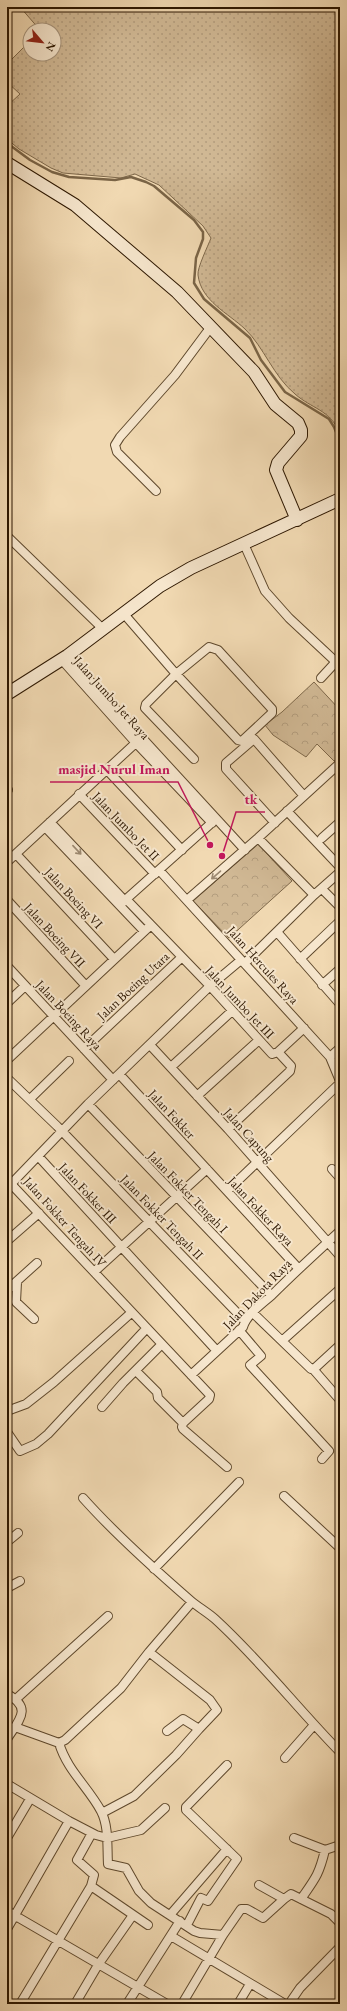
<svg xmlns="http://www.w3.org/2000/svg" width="347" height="2011" viewBox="0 0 347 2011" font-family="'EB Garamond',serif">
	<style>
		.grass { fill: url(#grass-dots); stroke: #7e684a }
		.park { fill: url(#park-crowns); stroke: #7e684a }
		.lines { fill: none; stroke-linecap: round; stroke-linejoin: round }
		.stream { stroke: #7a6446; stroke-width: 2.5 }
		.street-casing { stroke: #5e482c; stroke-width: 10 }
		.secondary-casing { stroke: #2d1700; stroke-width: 14 }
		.street { stroke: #f6e6cd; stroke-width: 8 }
		.secondary { stroke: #f6e6cd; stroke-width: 12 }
		.oneway { stroke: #9c8971 }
		.labels { text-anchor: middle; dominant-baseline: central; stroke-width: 4; stroke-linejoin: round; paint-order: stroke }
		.street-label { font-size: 13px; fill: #2d1700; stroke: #f6e6cd }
		.leader { fill: none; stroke: #c2185b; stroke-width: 1.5 }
		.callout-dot { fill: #c2185b; stroke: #f6e6cd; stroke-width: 1.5 }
		.callout-label { font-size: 14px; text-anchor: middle; font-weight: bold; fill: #c2185b; stroke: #f6e6cd; stroke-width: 4; stroke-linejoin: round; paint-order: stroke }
	</style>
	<defs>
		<pattern id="grass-dots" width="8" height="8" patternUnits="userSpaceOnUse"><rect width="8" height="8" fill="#d0b894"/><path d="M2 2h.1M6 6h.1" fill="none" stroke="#b39d7e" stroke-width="1.8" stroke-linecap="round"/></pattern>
		<pattern id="park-crowns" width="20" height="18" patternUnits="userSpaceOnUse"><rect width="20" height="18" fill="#d0b894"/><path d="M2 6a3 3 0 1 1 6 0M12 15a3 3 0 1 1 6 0" fill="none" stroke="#b39d7e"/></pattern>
	</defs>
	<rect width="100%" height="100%" fill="#f1d9b2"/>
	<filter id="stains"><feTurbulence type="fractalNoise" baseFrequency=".005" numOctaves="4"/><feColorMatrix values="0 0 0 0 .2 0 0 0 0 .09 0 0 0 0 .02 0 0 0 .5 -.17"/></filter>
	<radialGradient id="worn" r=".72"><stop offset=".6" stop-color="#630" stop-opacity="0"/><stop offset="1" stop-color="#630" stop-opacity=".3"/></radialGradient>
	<path class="grass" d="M20,7H340V433C329,409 312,409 295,394C273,376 264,347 245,329C228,313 201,301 198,275C197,268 208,246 211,238L203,226L159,185L135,174L121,178L63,173L51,168L19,149L7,139V106L20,94L7,82V64L30,41V54H54V30H40Z"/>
	<path class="park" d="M314,682L340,710V756L334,761L317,744L306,757L273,735L265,725L282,712Z
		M258,844L292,881L229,938L193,901Z"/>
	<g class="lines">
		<path class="stream" d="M7,143L30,160L52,172L69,177L115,180L131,177L146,182L154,186L194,220L203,232V239L196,258L194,283L204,299L250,338L261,360L285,392L329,419L334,427L340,442"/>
		<defs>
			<path id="street" d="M156,491L117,452L115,445L120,437L175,375L210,328
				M7,536L103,629
				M244,544L265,591L289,618L335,661L333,665L321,678
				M124,614L176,674L238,740L242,741L272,713V709L218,650L209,647L176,674L146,704L145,708L194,759
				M67,656L245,850
				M61,659L136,743L212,823
				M107,770L182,850
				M7,788L8,790
				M79,794L155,874
				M287,811L340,867
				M50,822L125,901
				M275,823L226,769V763L254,739L304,796
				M45,827L144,931
				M258,838L314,895
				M322,838L340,822
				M16,854L114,959
				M7,862L140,739
				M159,870L330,1057L340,1081
				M322,889L340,907
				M126,899L210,986L272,1054L278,1052L291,1066L290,1071L228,1129
				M7,900L86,986
				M187,900L258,838L340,763
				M123,902L216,819
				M277,932L340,1004
				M300,959L340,921
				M245,963L314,895L340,872
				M7,966L113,1080
				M322,985L340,969
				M7,1003L25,986
				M150,1045L228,1129L340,1256
				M84,1049L182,957
				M278,1052L304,1028
				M330,1057L340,1048
				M7,1060L151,925
				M171,1067L232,1011
				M120,1075L298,1268
				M7,1078L57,1126L245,1321
				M197,1096L259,1040
				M30,1099L69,1061
				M88,1104L271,1295
				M38,1156L217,1351
				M332,1169L340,1178
				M227,1191L340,1083
				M7,1241L39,1213
				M94,1272L207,1169
				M17,1282L16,1302L34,1319
				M7,1290L37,1263
				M253,1313L311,1369L315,1368L340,1345
				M239,1330L261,1356L250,1365L329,1451L322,1459
				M283,1340L340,1289
				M313,1369L340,1400
				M136,1371L157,1392L158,1398L183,1423
				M191,1375L243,1327C247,1314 262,1304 272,1295C294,1273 317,1252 340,1231
				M102,1407L123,1383L161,1345
				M7,1411L26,1404L54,1382L131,1313
				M183,1423L209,1399L210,1395L13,1186V1182L88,1104L210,986L241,960
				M183,1423L182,1427L183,1429L227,1467
				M7,1432L20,1451L36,1444L48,1434L146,1329
				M284,1496L340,1548
				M83,1498C116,1535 153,1568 191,1601C198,1607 207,1612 215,1619C260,1660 297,1708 340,1752
				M7,1542L18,1533
				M154,1569L239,1482
				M7,1588L20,1581
				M7,1694C33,1708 19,1720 7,1739
				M16,1699L108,1616
				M15,1727L59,1743L65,1740L121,1688L149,1652
				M167,1731L183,1719L199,1729L217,1710L210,1700L149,1652L192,1602
				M59,1743C67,1770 88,1787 101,1811C109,1826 107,1848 108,1864L126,1868L139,1891L151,1903L194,1931L200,1933L223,1935
				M285,1758L314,1725
				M7,1784L69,1821L96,1835L107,1838L141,1830L165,1808
				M102,1813L134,1796L176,1755L199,1729
				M7,1838L30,1799
				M294,1838L325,1850L340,1845
				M259,1885L284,1899L291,1894L331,1914L340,1923
				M91,1886L94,1875L77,1860L92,1833
				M301,1899C315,1879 319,1875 325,1850
				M7,1911L167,2004
				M170,1915L227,1849
				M187,1925L201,1898L208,1901L237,1859L186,1810V1807L227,1765
				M7,1929L69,1821
				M171,1936L285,2004
				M20,2004L91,1886L148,1925
				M75,2004L98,1965L133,1915
				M127,2004L180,1921
				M182,2004L223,1935L241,1909H247L263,1918L284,1899
				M238,2004L250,1984
				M289,2004L300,1988L340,1947"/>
			<path id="secondary" d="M7,163L75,205L177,292L254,372L275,404L298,423L301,430V436L278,463L276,470L297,520
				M7,694L67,656L160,586L191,568L340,499"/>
		</defs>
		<use href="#street" class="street-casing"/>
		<use href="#secondary" class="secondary-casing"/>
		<use href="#street" class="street"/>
		<use href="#secondary" class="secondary"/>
	</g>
	<defs><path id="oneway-shaft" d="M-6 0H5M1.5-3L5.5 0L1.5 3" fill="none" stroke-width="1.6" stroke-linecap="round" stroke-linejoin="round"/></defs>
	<g class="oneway">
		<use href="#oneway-shaft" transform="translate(77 850) rotate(47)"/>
		<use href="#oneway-shaft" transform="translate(216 875) rotate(139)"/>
	</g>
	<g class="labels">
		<g class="street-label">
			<text transform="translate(112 698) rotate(48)">Jalan Jumbo Jet Raya</text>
			<text transform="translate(126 826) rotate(46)">Jalan Jumbo Jet II</text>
			<text transform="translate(74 898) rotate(47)">Jalan Boeing VI</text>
			<text transform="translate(55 935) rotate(47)">Jalan Boeing VII</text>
			<text transform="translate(263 965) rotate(48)">Jalan Hercules Raya</text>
			<text transform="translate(133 986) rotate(-43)">Jalan Boeing Utara</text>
			<text transform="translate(240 1002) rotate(47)">Jalan Jumbo Jet III</text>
			<text transform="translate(69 1015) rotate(47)">Jalan Boeing Raya</text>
			<text transform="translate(172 1114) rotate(47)">Jalan Fokker</text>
			<text transform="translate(249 1135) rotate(48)">Jalan Capung</text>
			<text transform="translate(188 1192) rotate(46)">Jalan Fokker Tengah I</text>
			<text transform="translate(88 1193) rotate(47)">Jalan Fokker III</text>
			<text transform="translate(261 1211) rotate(47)">Jalan Fokker Raya</text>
			<text transform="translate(162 1217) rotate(46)">Jalan Fokker Tengah II</text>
			<text transform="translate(65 1222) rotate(48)">Jalan Fokker Tengah IV</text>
			<text transform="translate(257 1294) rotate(-46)">Jalan Dakota Raya</text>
		</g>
	</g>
	<path class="leader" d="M210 845L178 782H50M222 856L236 812H265"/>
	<g class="callout-dot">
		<circle cx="210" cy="845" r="4"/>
		<circle cx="222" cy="856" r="4"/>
	</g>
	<g class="callout-label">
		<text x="114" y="774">masjid Nurul Iman</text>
		<text x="251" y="804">tk</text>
	</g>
	<rect width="347" height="2011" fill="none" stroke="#f1d9b2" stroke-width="24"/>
	<rect x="8" y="8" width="331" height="1995" fill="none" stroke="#2d1700" stroke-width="2"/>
	<rect x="12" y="12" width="323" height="1987" fill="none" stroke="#2d1700"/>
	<g transform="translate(42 42) rotate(118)"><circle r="19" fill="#f6e6cd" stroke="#a6937b"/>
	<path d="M0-3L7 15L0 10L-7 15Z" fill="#8f2418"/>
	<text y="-6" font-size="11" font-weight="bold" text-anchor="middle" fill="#2d1700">N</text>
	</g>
	<rect width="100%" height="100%" filter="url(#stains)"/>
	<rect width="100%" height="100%" fill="url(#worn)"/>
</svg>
